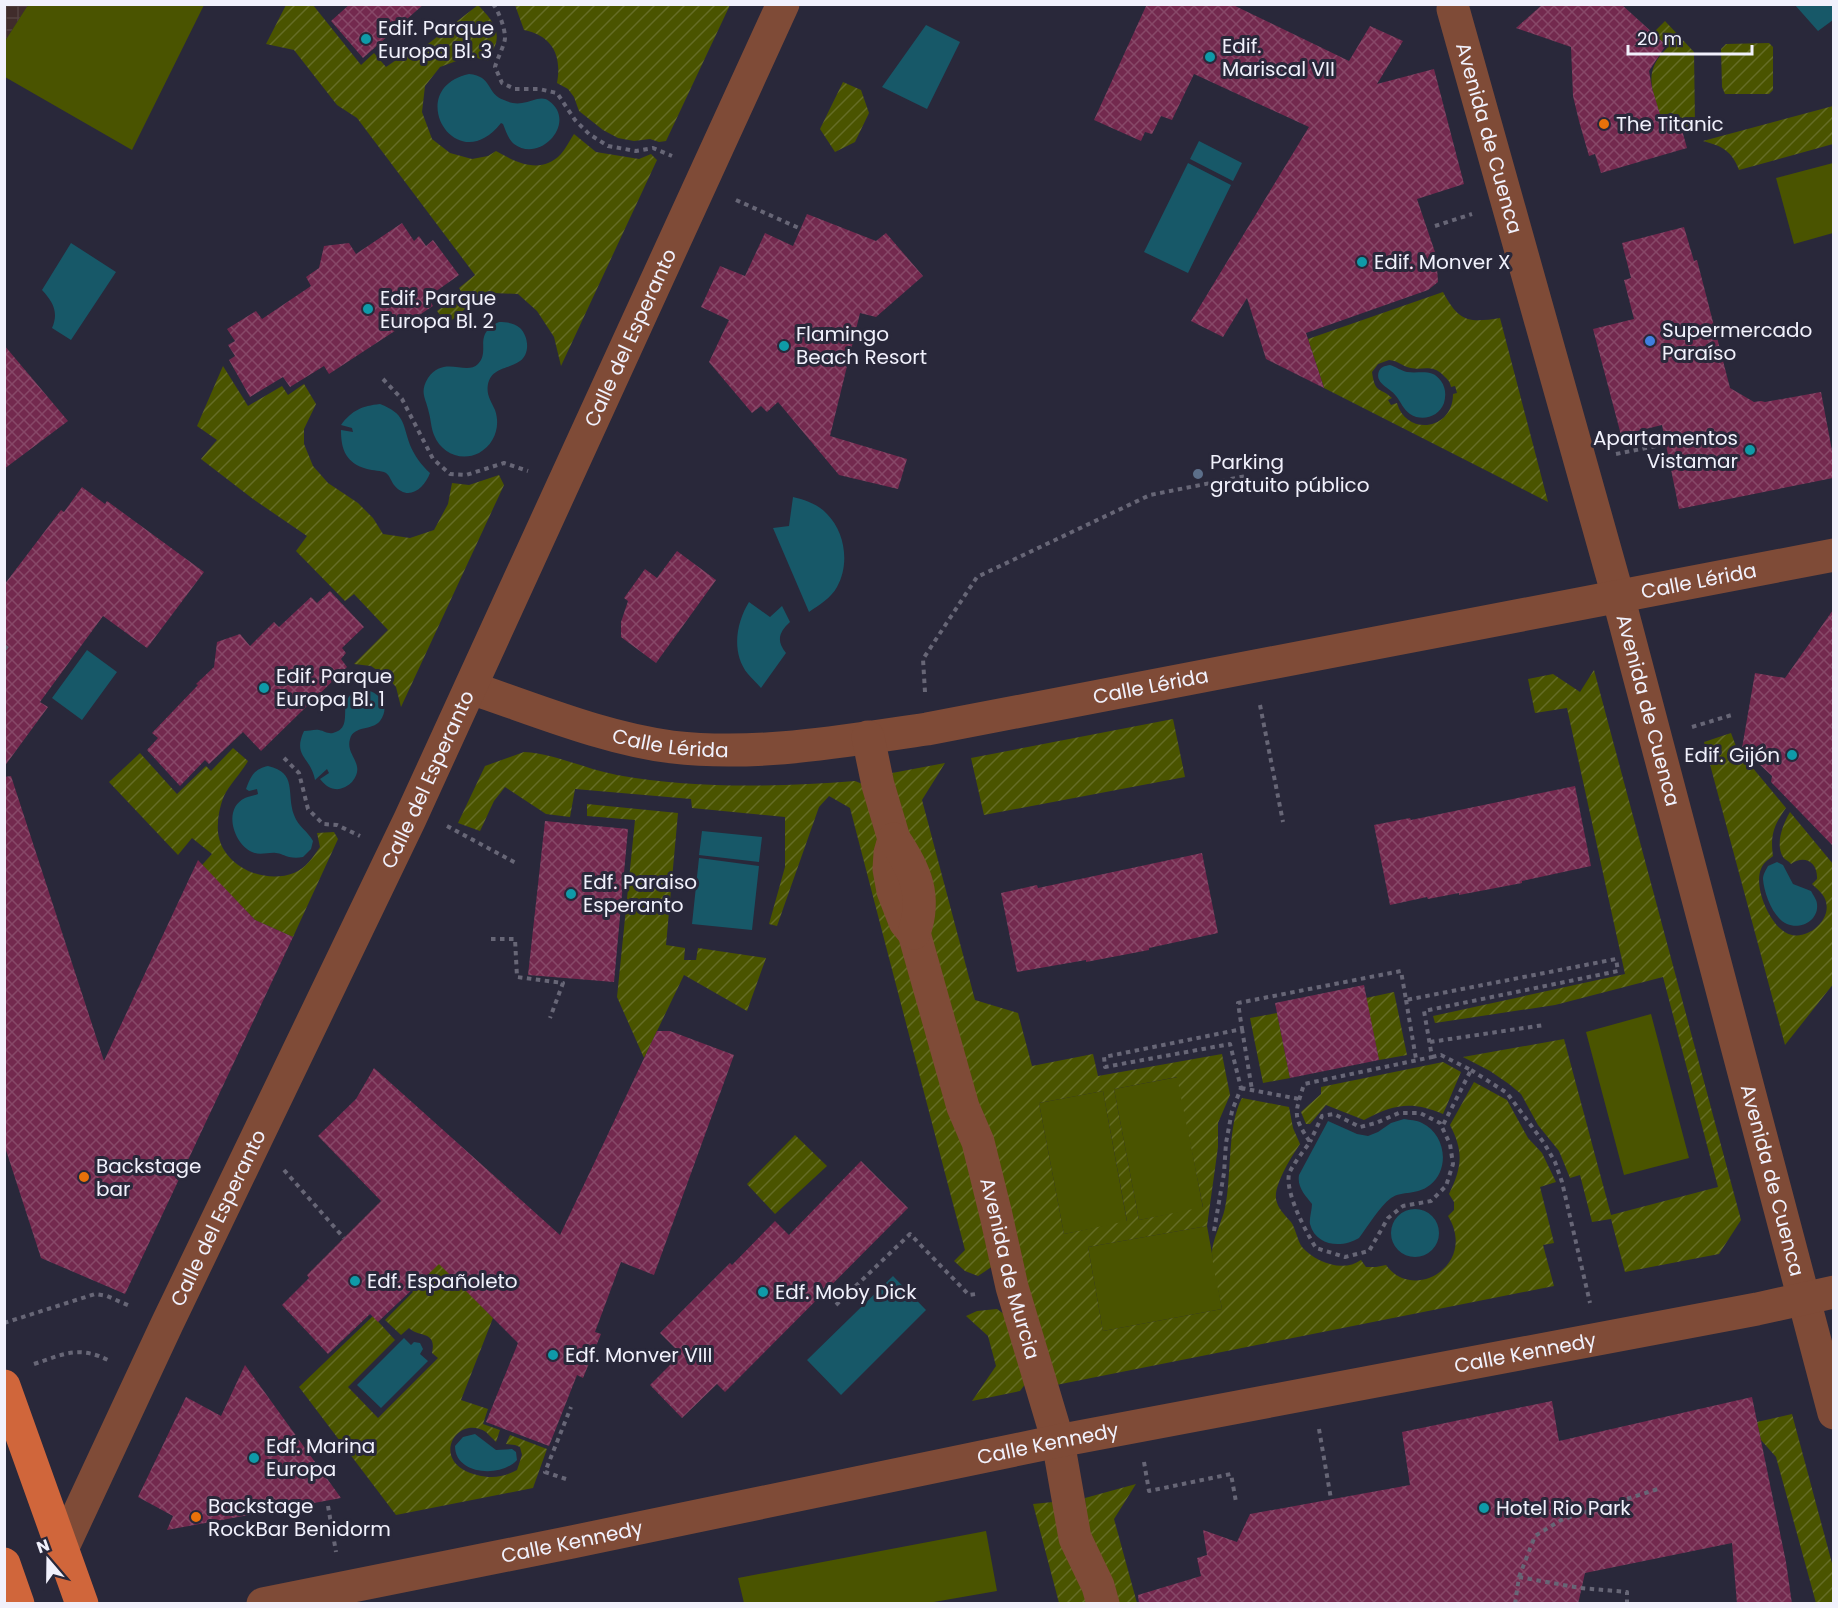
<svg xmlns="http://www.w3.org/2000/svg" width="1838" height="1608" viewBox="0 0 1838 1608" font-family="Poppins,sans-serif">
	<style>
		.industrial { fill: url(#industrial-grid) }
		.green { fill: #4a5400 }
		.garden { fill: url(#garden-furrows); fill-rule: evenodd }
		.water { fill: #175868 }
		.building { fill: url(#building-cross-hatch) }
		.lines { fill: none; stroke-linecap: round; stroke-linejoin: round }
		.path { stroke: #676676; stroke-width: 4; stroke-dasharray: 4.5 4.5; stroke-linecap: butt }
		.minor { stroke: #7f4b37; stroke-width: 33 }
		.major { stroke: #d0663b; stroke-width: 33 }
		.culture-dot { fill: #0f9aa8; stroke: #29283a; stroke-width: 2 }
		.food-dot { fill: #e8710a; stroke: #29283a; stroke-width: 2 }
		.shop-dot { fill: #3f7fe0; stroke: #29283a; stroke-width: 2 }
		.service-dot { fill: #5c6f8a; stroke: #29283a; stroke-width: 2 }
		.labels { text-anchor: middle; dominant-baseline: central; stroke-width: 6; stroke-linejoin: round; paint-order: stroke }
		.poi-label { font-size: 20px; fill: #f1f1fc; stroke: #29283a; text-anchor: start }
		.street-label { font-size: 20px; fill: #f1f1fc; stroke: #29283a }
	</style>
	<defs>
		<pattern id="industrial-grid" width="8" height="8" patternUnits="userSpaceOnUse" patternTransform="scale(1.5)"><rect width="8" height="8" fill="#402c2b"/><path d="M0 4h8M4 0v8" fill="none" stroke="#534140"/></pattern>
		<pattern id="garden-furrows" width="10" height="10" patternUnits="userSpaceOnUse" patternTransform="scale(1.5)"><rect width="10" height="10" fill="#4a5400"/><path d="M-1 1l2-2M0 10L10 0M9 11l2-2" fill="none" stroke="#656d26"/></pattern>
		<pattern id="building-cross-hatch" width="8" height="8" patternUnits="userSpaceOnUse" patternTransform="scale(1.5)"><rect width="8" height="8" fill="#73294e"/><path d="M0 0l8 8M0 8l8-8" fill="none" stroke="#874868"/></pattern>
	</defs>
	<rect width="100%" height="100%" fill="#29283a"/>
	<path class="industrial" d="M5,5H28L5,41Z"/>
	<path class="green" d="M28,5H204L132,150L5,77V41Z
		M1833,163V233L1794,244L1776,178Z
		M1651,1014L1689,1158L1624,1175L1586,1032Z
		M1178,1077L1203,1208L1139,1220L1114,1089Z
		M1103,1091L1127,1222L1064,1234L1039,1103Z
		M1207,1226L1222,1309L1103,1331L1088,1247Z
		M986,1531L997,1591L928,1603H744L738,1578Z"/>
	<path class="garden" d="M286,5H313L361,65L374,53L386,67L402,56L415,54L478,5C488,16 500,27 496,43C494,49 490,55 488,61L470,56L440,67L425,86L422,112L432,139L450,153L472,159L488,156L496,151C517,163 541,175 561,154C566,148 570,140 574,134L596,152L639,159L651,154L657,160L561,366L554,337L537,311L518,294L493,293L471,304L447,324L437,311L462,293L459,288L475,275L357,118L337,105L294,50L266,44Z
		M515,5H730L666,141L659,142L650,139L634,141L618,138L603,130L579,111L574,97L568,89L557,83C562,56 553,36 524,30Z
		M1665,21L1694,52L1695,124L1681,129L1662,121C1653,90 1641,73 1668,47L1653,33Z
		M1769,43L1773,47V90L1769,94H1725L1722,87L1721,49L1726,44Z
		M843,82L861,90L869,113L855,142L835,152L820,129Z
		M1833,106V144L1739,170C1732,151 1722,146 1703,141Z
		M1443,292C1459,322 1468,323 1500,318L1548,502L1324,388L1308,339ZM1389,360C1397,361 1400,364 1407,367C1420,372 1431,363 1443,375C1447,379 1450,381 1451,387L1455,386L1457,393L1453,394C1453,431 1406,436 1397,403L1391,405L1388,400L1392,398C1381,387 1375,395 1372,372L1378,364Z
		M223,366L248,406L282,386L288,395L304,384L316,404L304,429V444L313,466L328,483L358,503L373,518L383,534L410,538L434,530L448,504L452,483L469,485L499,475L504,485L401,707L396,687L387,677L371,666L354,664L388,630L354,594L345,601L296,551L307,536L253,499L201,459L217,440L197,426Z
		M1594,670L1741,1220L1719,1254L1625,1272L1611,1219L1592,1222L1580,1175L1570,1178L1559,1151L1538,1125L1521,1094L1509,1084L1490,1071L1463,1057L1564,1039L1611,1215L1718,1187L1663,977L1555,1005L1435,1023L1433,1016L1625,974L1567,708L1535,713L1528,679L1553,674L1580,692Z
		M1173,719L1185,777L984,815L971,758Z
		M1731,733L1737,749L1786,808C1774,825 1770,835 1773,856C1768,860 1763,863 1761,869C1753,887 1771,931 1792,935C1809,939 1831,920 1826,902C1825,895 1817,889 1812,884L1817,879C1818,863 1805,854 1791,864C1789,861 1785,860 1783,857C1775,844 1783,824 1790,812L1833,864L1834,983L1785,1045L1704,742Z
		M233,748L248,761C242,772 229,785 224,796C221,803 218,815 218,823C214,862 261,886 294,873C305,869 314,856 320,847L317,833L334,832L338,839L293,937L255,920L202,865L212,854L192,838L178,855L109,782L140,753L177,794L206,766L211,771Z
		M524,752C556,754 585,769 617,775C696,789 776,787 855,781L865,785L996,1264L978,1276L965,1271L954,1261L965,1250L850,808L829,796L819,807L777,926L769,924L785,867V817L692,808L691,799L575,789L570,817L546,814L505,787L494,801L480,831L458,823L485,766Z
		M945,763L922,800L975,1000L1018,1013L1032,1066L1093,1054L1098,1076L1222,1054L1230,1095L1218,1123V1147L1207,1226L1088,1247L1103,1331L1222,1309C1219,1292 1213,1270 1212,1253C1212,1240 1222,1222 1225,1208C1232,1176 1227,1125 1242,1098L1289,1107L1293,1128L1300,1144C1292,1156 1274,1184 1276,1199C1278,1209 1284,1214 1291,1222C1296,1229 1297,1240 1302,1247C1315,1262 1343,1273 1361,1260L1366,1267H1376L1386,1265C1413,1303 1478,1265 1448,1216L1454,1210V1202L1449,1194C1462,1167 1464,1152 1450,1125L1474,1082L1507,1100L1528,1138L1542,1153L1556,1182L1540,1187L1554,1243L1543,1245L1554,1286L1056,1385L975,1102L905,840L892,773ZM1177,1077L1203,1207L1139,1220L1114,1089ZM1103,1091L1127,1221L1064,1234L1039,1103Z
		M587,804L678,813L666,945L685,948L684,960H696L698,948L766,958L747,1011L684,975L644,1058L617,997L635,820L587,816Z
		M1394,992L1407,1055L1379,1060L1366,998Z
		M1277,1013L1290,1078L1263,1083L1250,1018Z
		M1443,1062L1461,1072L1443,1114C1411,1101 1395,1104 1364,1120L1326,1105L1310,1124H1306L1301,1112L1321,1094V1087Z
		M795,1135L827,1166L775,1214L747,1184Z
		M434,1257L493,1318L461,1400L488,1409L483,1424L500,1430L496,1442C493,1439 489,1435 486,1432C456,1413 428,1463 477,1475C493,1479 503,1477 517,1470L522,1455L520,1447L515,1445L506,1444L510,1435L547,1449L533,1488L396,1515L299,1387L373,1316L395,1340L348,1387L378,1418L438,1358L432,1353C437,1330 419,1338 409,1328L401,1335L385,1320L413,1292L405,1283Z
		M997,1309L1008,1317L1026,1383L1020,1391L972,1401L996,1366L988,1336L966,1316L977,1311Z
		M1792,1414L1833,1567V1603H1816L1776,1457L1761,1440L1757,1422Z
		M1136,1484L1114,1519L1137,1603H1115L1088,1542L1085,1498Z
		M1053,1502L1094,1603H1059L1033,1504Z"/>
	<path class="water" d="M1795,5H1833V20L1818,31Z
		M926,25L960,42L927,109L882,87Z
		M469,74C493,76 486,94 504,100C510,103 516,104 522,103C532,102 541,95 549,101C578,122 540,164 514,144C508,139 506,131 503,124L501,123C456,181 402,89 469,74Z
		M1199,141L1242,163L1233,181L1190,159Z
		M1188,163L1231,185L1188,273L1144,252Z
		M71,243L116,272L71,340L52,328C59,312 53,302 42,290Z
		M499,322C507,322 514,323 520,328C529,337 530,354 520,361C509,369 492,367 488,384C486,395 491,401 495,410C501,427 494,445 479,453C461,462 441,453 434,435C431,428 431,420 429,413C426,398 419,393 428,378C444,355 466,376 478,364C491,350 472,335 499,322Z
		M1390,365C1396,367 1402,371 1407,372C1420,374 1432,368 1441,381C1446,388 1446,396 1444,403C1439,417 1422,422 1410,414C1403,409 1401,402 1396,396C1391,388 1374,384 1379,371C1382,366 1385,366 1390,365Z
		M380,404C405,414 402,422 410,445C414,455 422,466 430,473C424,489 408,502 394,485C391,481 390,476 386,473C381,470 373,471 367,469C346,463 341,450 341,430L353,432L352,428L341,425C352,410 362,406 380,404Z
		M793,497C805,500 818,504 827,514C845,532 850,564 837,587C831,598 819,605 809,612L773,528L789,526Z
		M749,602L770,617L782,606L790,622C779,632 776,641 786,653L761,688C757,683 752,679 748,674C731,653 736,623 749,602Z
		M87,650L117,672L82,720L52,698Z
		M362,689C378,691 392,704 380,721C372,731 354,725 350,739C345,756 367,764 352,782C348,786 341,790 335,789C328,788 324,784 320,779L329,773L327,769L315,780C311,757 292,757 304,731C309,731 315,729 319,730C325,731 327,734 333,733C358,727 331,697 362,689Z
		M268,766C298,773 286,793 294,815C299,828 307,830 313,841L311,849L303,857C298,858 294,858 289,857C285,856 280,853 276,853C268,852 260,856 252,852C234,844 222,809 245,798C249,796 254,796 258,794L257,789L249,791L246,789C251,776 254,769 268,766Z
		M702,831L762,837L759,862L699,855Z
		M699,858L759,866L752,930L692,924Z
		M1777,862L1783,865L1793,884L1811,891C1813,895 1817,900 1817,904C1819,920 1801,930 1787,924C1773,918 1764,893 1763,879C1763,874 1766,870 1768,866Z
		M1404,1119C1409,1120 1417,1120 1422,1123C1445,1134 1451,1168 1430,1185C1416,1196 1403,1190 1391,1198C1380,1206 1368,1226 1359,1238C1343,1248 1316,1247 1310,1224C1309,1219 1312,1210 1312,1204C1305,1195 1297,1187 1299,1175L1328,1121L1357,1134L1368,1136L1378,1132L1391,1123Z
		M1391 1233a24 24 0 1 1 48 0a24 24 0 1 1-48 0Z
		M893,1276L926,1310L841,1395L807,1360Z
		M404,1338L411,1345L414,1342L420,1343L423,1349L420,1354L428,1361L381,1408L357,1385Z
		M475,1434L496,1450L512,1449L516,1452L517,1460C501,1478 455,1475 455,1446L463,1437Z"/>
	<path class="building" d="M350,4H424L363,58L331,21Z
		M1147,4H1231L1349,61L1370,26L1403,41L1377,84L1434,69L1464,184L1417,199L1436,255L1438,282L1428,290L1306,333L1324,388L1266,359L1247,298L1223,337L1191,321L1309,127L1194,74L1172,120L1161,116L1152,134L1145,132L1141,141L1094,120Z
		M1543,4H1621L1666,45L1649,71L1652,88L1662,121L1678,116L1687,148L1601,173L1595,154L1589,156L1579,121L1573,96L1571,47L1516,28Z
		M807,214L876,241L886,233L923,276L876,317L860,313L830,436L907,459L898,489L839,475L778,402L767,412L761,406L752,413L709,362L729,320L701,307L720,266L745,276L765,233L793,246Z
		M402,223L414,241L419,236L426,246L433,240L459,275L428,297L433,306L329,374L324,366L290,387L283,377L250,397L229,360L235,356L228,345L235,341L227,329L256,311L262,319L311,286L306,277L319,268L324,246L349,243L356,254Z
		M1684,227L1694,261L1697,260L1730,388L1754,402L1761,401L1765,402L1821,392L1833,456V478L1679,509L1662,425L1621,435L1593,329L1634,319L1624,280L1631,278L1622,243Z
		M4,345L68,421L4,469Z
		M82,487L105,504L107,501L204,572L147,648L103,616L40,702L48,707L4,767V585L61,510L64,512Z
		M677,551L716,580L656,663L621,637V622L628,601L624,598L645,569L657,578Z
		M330,591L364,627L342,648L346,653L341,659L347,667L261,751L243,732L209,764L205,760L180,786L147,750L158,738L152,733L198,685L196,684L214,667L217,642L240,634L250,646L274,622L279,627L311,597L317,603Z
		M1833,610V846L1771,782L1772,776L1742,748L1755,673L1785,678Z
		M11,776L104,1061L198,860L255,920L293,937L125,1294L41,1258L4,1144V777Z
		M1575,786L1591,866L1522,881V883L1459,895V893L1428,899L1427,897L1390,905L1374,825L1410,818L1411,820Z
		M545,821L628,829L614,982L528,975Z
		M1202,853L1218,933L1149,948V950L1086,962V960L1017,972L1001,893L1037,885L1038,888Z
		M1364,985L1379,1060L1290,1078L1275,1003Z
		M657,1031H670L734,1055L654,1275L621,1262L595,1332L601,1334L583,1378L577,1375L549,1446L486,1422L518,1343L439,1264L378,1322L370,1314L328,1354L282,1305L309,1278L307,1275L381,1201L318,1136L356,1099L374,1068L560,1235Z
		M861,1161L908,1208L725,1392L717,1384L682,1418L650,1385L672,1363L667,1357L675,1348L660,1333L730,1263L732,1265L775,1221L789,1235Z
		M245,1365L341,1498L167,1530L173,1516L138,1497L186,1397L221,1416Z
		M1752,1397L1786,1562L1792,1604H1737L1732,1543L1585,1573L1578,1604H1139L1138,1595L1201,1576L1197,1558L1207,1555L1203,1530L1237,1542L1250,1514L1410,1485L1402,1432L1552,1401L1559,1441Z"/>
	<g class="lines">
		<path class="path" d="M493,4C499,12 505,28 505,38C505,44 497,59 495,67L502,83L515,89H539L557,93L575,120L589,134L608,146L636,151L653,148L672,156
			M736,200L801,229
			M1435,226L1472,214
			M383,379L402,399L433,459L450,474L466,475L504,463L528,471
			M1616,454L1666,444
			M4,646L11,651
			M925,692L923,659L977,577L1150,495L1246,476
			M1260,705L1283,822
			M1692,727L1735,714
			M284,758L299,773L308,809L323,824L337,825L360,836
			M447,826L516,863
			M491,939H515L517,977L563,983L550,1018
			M1406,1000L1416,1059
			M1242,1029L1252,1090
			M1430,1042L1544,1025
			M1432,1057L1441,1055L1471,1070L1442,1127
			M1471,1070L1507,1093L1544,1143L1555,1162L1562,1182L1590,1303
			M1241,1088L1299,1099
			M284,1170L344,1238
			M1214,1231L1224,1173L1226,1143L1232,1111L1241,1088L1230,1044L1105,1067L1104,1057L1242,1029L1238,1003L1401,971L1406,1000L1616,959L1618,971L1424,1011L1432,1057L1304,1084C1295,1114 1292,1115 1310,1142C1305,1149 1291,1167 1289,1174C1285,1193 1306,1232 1316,1248L1345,1257L1369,1251L1388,1218L1403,1206L1431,1201L1446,1186L1453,1164L1450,1144L1440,1123L1420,1113H1399L1376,1123L1360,1127L1334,1114L1322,1116L1310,1142
			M836,1305L910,1234L969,1295L976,1294
			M4,1323L95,1294L107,1296L132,1307
			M34,1364C64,1354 79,1345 110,1361
			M1319,1429L1331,1499
			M1144,1462L1149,1491L1231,1474L1236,1502
			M566,1479L545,1472L571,1407
			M328,1506L336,1552
			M1519,1577L1535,1536L1561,1520L1661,1488
			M1515,1604L1519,1577L1580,1588L1627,1592V1604"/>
		<g class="minor">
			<path id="s1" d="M1453,9L1618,596L1834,1413"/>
			<path id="s2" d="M471,688C537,710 603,738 672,747C758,757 843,741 927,729L1834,555"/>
			<path id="s3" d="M868,737L878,785L894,839L890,853L889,869L893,891L905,922L914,933L963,1107L978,1142L996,1215L1012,1287L1058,1441L1075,1538L1098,1586L1103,1604"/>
			<path d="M894,839C915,870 927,896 914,933"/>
			<path id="s4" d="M62,1549L167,1324L410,819L783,4"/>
			<path id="s5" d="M263,1604L572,1542L1058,1441L1757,1309L1834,1292"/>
		</g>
		<path class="major" d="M4,1386L82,1604
			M4,1564L18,1604"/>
	</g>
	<g class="culture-dot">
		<circle cx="366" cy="39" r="6"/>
		<circle cx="1210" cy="57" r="6"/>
		<circle cx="1362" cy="262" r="6"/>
		<circle cx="368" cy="309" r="6"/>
		<circle cx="784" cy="346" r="6"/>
		<circle cx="1750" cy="450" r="6"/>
		<circle cx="264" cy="688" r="6"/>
		<circle cx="1792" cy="755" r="6"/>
		<circle cx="571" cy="894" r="6"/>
		<circle cx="355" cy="1281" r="6"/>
		<circle cx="763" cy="1292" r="6"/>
		<circle cx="553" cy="1355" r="6"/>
		<circle cx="254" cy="1458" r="6"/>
		<circle cx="1484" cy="1508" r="6"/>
	</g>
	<g class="food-dot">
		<circle cx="1604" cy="124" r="6"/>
		<circle cx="84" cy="1177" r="6"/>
		<circle cx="196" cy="1517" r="6"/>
	</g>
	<circle class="shop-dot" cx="1650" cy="341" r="6"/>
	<circle class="service-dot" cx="1198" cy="474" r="6"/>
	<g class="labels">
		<g class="poi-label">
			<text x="378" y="28">Edif. Parque<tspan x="378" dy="23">Europa Bl. 3</tspan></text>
			<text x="1222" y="46">Edif.<tspan x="1222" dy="23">Mariscal VII</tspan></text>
			<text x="1616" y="124">The Titanic</text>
			<text x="1374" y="262">Edif. Monver X</text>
			<text x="380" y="298">Edif. Parque<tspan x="380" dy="23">Europa Bl. 2</tspan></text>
			<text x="1662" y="330">Supermercado<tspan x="1662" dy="23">Paraíso</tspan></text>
			<text x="796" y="334">Flamingo<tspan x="796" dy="23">Beach Resort</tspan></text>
			<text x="1738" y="438" text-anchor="end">Apartamentos<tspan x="1738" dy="23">Vistamar</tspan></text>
			<text x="1210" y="462">Parking<tspan x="1210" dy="23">gratuito público</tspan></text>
			<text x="276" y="676">Edif. Parque<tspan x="276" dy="23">Europa Bl. 1</tspan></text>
			<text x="1780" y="755" text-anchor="end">Edif. Gijón</text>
			<text x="583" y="882">Edf. Paraiso<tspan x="583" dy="23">Esperanto</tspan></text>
			<text x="96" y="1166">Backstage<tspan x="96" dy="23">bar</tspan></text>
			<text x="367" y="1281">Edf. Españoleto</text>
			<text x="775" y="1292">Edf. Moby Dick</text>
			<text x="565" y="1355">Edf. Monver VIII</text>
			<text x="266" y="1446">Edf. Marina<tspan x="266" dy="23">Europa</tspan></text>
			<text x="208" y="1506">Backstage<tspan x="208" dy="23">RockBar Benidorm</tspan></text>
			<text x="1496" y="1508">Hotel Rio Park</text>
		</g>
		<g class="street-label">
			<text stroke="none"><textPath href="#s1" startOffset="134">Avenida de Cuenca</textPath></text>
			<text stroke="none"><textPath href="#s4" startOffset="1338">Calle del Esperanto</textPath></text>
			<text stroke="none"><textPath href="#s2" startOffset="1252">Calle Lérida</textPath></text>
			<text stroke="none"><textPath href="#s2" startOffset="694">Calle Lérida</textPath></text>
			<text stroke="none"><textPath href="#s1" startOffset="728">Avenida de Cuenca</textPath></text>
			<text stroke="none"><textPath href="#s2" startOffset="208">Calle Lérida</textPath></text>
			<text stroke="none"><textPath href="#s4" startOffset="852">Calle del Esperanto</textPath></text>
			<text stroke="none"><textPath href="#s1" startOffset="1214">Avenida de Cuenca</textPath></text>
			<text stroke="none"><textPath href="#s4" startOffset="366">Calle del Esperanto</textPath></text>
			<text stroke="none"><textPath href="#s3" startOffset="555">Avenida de Murcia</textPath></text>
			<text stroke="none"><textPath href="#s5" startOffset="1287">Calle Kennedy</textPath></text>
			<text stroke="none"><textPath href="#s5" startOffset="801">Calle Kennedy</textPath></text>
			<text stroke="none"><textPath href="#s5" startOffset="315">Calle Kennedy</textPath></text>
		</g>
	</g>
	<rect width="1838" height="1608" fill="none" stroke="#f1f1fc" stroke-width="12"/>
	<g transform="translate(48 1560) rotate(340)" stroke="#29283a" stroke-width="4.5" paint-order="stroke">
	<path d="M0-4.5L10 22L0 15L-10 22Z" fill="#f1f1fc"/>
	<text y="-9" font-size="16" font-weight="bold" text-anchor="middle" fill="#f1f1fc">N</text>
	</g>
	<path d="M1628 45v9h124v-9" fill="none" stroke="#f1f1fc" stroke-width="3"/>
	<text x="1637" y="45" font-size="18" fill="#f1f1fc" stroke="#29283a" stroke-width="4.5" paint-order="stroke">20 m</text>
</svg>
